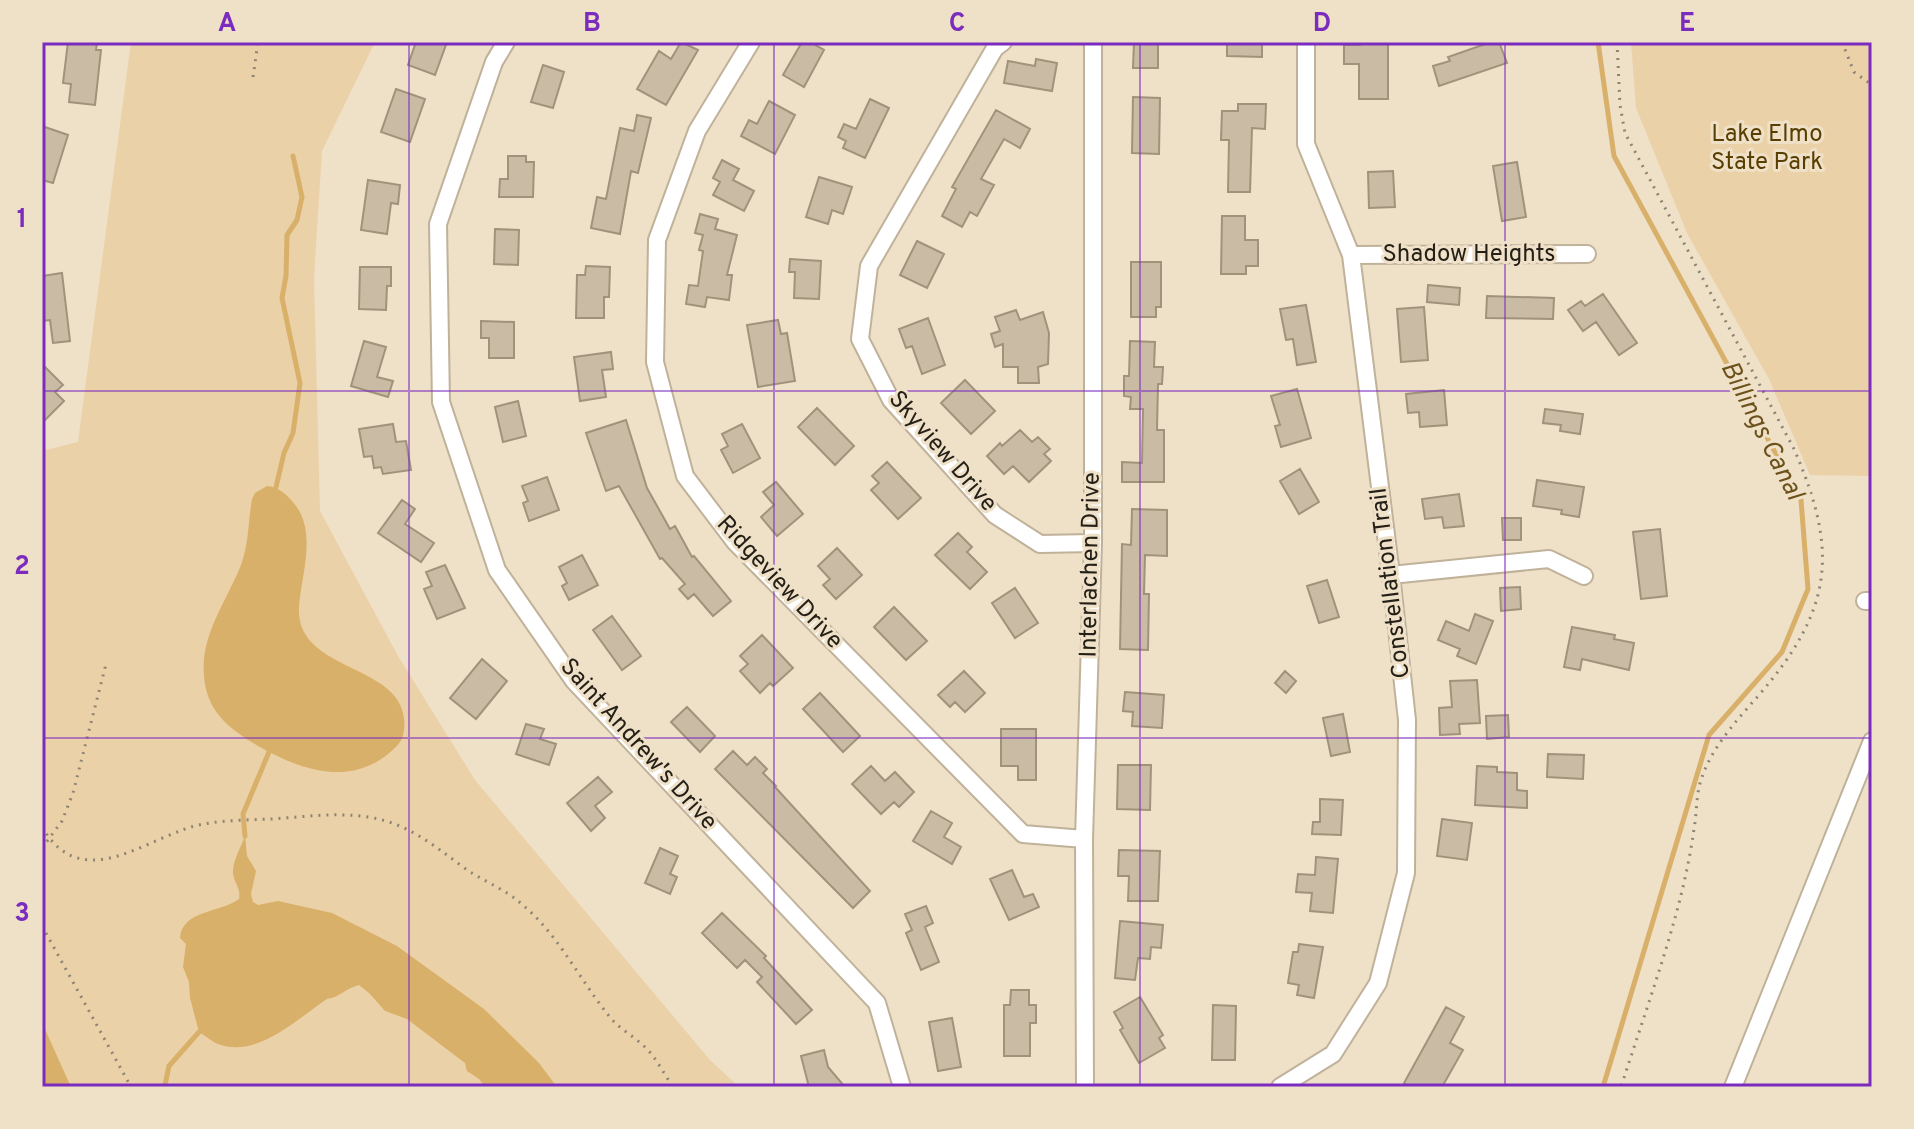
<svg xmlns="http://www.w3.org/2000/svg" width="1914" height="1129" viewBox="0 0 1914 1129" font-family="Overpass,sans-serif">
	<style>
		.green { fill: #ebd1a7 }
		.water { fill: #d9b069 }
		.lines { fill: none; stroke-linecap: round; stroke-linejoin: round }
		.stream { stroke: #d9b069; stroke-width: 5 }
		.building { fill: #cabca4; stroke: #a0937c; stroke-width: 2 }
		.street-casing { stroke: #c0b29a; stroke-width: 20 }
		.path { stroke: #8e8473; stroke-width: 3; stroke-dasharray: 2 6; stroke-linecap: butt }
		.street { stroke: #fff; stroke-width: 16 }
		.grid { fill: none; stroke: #7b2cbf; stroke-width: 2; stroke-opacity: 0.55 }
		.labels { text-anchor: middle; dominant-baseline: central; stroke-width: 6; stroke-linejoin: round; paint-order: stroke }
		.park-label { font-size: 24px; fill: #593e02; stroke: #efe0c8 }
		.street-label { font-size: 24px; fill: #252017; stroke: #efe0c8 }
		.water-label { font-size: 26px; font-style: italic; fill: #6c511b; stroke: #efe0c8 }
		.neatline { fill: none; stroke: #7b2cbf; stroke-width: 3 }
		.grid-label { font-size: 26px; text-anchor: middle; font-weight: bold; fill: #7b2cbf }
	</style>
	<rect width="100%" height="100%" fill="#efe0c8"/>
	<path class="green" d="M131,42H375L322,151L314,278L320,511L398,656L475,780L710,1060L739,1087H42V451L78,442Z
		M1631,42H1872V476L1810,475L1769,379L1687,233L1636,108Z"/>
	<path class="water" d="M267,486C278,487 285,493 292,501C318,529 302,572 299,606C294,676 412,661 404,730C403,742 396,747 388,754C347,787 299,769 258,746C233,731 210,715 205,684C197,639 225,605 241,565C249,543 248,522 252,499L255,493Z
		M245,836L247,856L256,871L251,894L253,902L258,905L278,901L332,913L397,946L484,1009L539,1063L557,1087H485L479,1079L467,1071L465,1063L407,1019L385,1011L370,994L359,985C346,988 340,997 327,999C298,1018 259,1057 221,1045C213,1043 206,1036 199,1032L190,998L189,982L183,967L186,944L180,938C182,910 220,913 239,899C241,888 235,885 233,874C232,862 241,847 245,836Z
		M42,970L44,1027L71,1087H42Z"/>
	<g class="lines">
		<path class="stream" d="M1598,42L1614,156L1801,500L1808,589L1782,652L1709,735L1603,1087
			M276,487L284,453L293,433L300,383L282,298L286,276L287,235L297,220L302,197L293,156
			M245,836L243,814L269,752
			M162,1087L165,1085L169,1066L199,1032"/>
	</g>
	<path class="building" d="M68,42H97L96,50H101L95,105L69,102L71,84L63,83Z
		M416,42H447L435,75L408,65Z
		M681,42L698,50L666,105L637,89L659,51L671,59Z
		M802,42H810L824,50L804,87L783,75Z
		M1134,42H1158V68H1133Z
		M1227,42H1262V57L1227,56Z
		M1360,42H1388V99H1359V64H1344V45H1360Z
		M1491,42H1499L1507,63L1439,86L1433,66L1450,61L1448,57Z
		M1036,59L1057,63L1052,91L1004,83L1008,61L1035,66Z
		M543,65L564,72L553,108L531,102Z
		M396,89L425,99L410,142L381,132Z
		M1133,97L1160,98L1159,154L1132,153Z
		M870,99L889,108L865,158L843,148L846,141L838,137L844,124L856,129Z
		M769,101L795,115L775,154L741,136L749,120L757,124Z
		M1238,104H1266L1265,129L1252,128L1250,192H1228L1229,140H1221L1222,111H1238Z
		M996,110L1030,129L1020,148L1004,139L981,179L994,185L977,216L970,212L962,227L942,216L956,189L952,187Z
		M637,115L651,118L638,173L631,171L620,234L591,228L597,197L606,199L620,128L634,131Z
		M42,126L68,135L53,183L42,180Z
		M508,156H526V162H534L533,197H499L500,179H508Z
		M722,160L739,169L733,180L754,191L744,211L713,195L720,182L713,178Z
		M1517,162L1526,217L1502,221L1493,166Z
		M1393,171L1395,207L1369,208L1368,172Z
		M819,177L852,187L843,214L832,210L828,224L806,217Z
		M368,180L400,185L398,204L391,203L387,234L361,230Z
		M700,214L718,219L715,229L737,235L727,275H732L729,300L707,297L705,307L686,304L689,285L698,286L703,251L699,250L703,235L695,233Z
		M1222,216H1245V240H1258V266H1246V274H1221Z
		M495,229L519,230L518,265L494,264Z
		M917,241L944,254L927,288L900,275Z
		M790,259L821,261L819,299L794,298L795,272H789Z
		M1131,262H1161V307H1156V317H1131Z
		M586,266L610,267L609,297H604V318H576L577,275H585Z
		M360,267H391V286H387L386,310L359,309Z
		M62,273L70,341L53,343L50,320L42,321V276Z
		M1428,285L1460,288L1459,305L1427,302Z
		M1603,294L1637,343L1619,355L1596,322L1583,331L1568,310L1581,301L1585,306Z
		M1487,296L1554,298L1553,319L1486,318Z
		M1306,305L1316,362L1297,365L1293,339L1286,340L1280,309Z
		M1424,307L1428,360L1401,362L1397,309Z
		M1016,310L1020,320L1043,312L1049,333L1048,364L1038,367L1039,383H1018V367H1003V344L995,347L991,334L1000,331L995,317Z
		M928,318L945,365L922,374L912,346L906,348L899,329Z
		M778,320L781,334L787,333L795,381L758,387L747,325Z
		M481,321L514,322V358H489V338H481Z
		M364,341L386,347L377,377L393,381L388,397L351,386Z
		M1130,341L1155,342L1154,367H1163L1162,384H1158L1157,430H1164V482H1122V462L1142,463L1143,409H1130L1131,397L1124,396V376H1129Z
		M611,352L613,369L602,370L606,397L580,401L574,357Z
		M42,364L63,385L55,392L64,401L42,423Z
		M965,380L995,411L971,434L941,403Z
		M1297,389L1311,438L1281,447L1275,426L1280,425L1271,396Z
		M1444,390L1447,425L1420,427L1419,412L1408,413L1406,394Z
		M518,401L526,436L503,442L495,407Z
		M817,408L854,446L835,465L798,427Z
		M1545,409L1583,414L1580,434L1560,431L1561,425L1543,423Z
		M626,420L647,488L670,529L675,526L692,557L694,556L731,601L713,616L694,594L688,599L679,589L685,584L662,558L660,559L619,486L606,491L586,433Z
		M393,424L396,442L406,441L411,470L383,474L381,467L374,468L372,456L364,457L359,429Z
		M742,424L760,458L733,473L721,450L728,446L722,434Z
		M1020,430L1032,442L1038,437L1050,449L1044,454L1051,461L1029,482L1013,466L1004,474L987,456L1000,443L1002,446Z
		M887,462L921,498L898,519L871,490L879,483L872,476Z
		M1300,469L1319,502L1299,514L1280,481Z
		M547,477L559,510L529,521L523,503L528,501L522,486Z
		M1537,480L1584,487L1579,517L1561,514L1562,510L1533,506Z
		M776,482L803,514L777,536L761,517L774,505L763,492Z
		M1459,494L1464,526L1444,528L1442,517L1425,519L1422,499Z
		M402,500L415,509L405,524L434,543L421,562L378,533Z
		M1132,509L1167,510V556L1145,555L1144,594H1149L1148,650L1120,649L1122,544L1131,545Z
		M1502,518H1521V540H1503Z
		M1660,529L1667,596L1641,599L1633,532Z
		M958,533L972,547L967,552L987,572L970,589L935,555Z
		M837,548L862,575L836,599L823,585L830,579L818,566Z
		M582,555L598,585L569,600L562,586L567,583L559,567Z
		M445,565L465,608L437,619L424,589L432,586L426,572Z
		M1327,580L1339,617L1319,623L1307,586Z
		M1520,587L1521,609L1501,611L1500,588Z
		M1015,588L1038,623L1015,638L992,603Z
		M894,607L927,641L906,660L874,627Z
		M1475,614L1493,621L1476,664L1457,656L1460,649L1438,640L1446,621L1469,631Z
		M612,616L641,656L622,670L593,630Z
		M1572,627L1615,635L1614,639L1634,643L1629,670L1582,659L1580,670L1564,667Z
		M762,635L793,668L773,686L770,683L760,693L740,671L748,664L740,656Z
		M482,659L507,681L476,719L450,698Z
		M964,671L985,693L965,712L955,702L950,707L938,695Z
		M1285,671L1296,681L1286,693L1275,683Z
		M1477,680L1480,723L1459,724L1460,734L1440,735L1439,708L1452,707L1450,681Z
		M1125,692L1164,695L1162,728L1132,726L1133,712L1123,711Z
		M820,693L860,736L843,752L803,709Z
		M687,707L715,736L700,752L671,722Z
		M1343,714L1350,752L1331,756L1323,718Z
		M1508,715L1509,737L1487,739L1486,716Z
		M526,724L544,729L540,739L556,744L549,765L516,754Z
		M1001,729H1036V780H1018V766H1001Z
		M733,751L747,765L755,757L767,769L763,773L776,786L775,787L870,891L853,908L715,769Z
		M1548,754L1584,755L1583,779L1547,777Z
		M1118,765H1151L1150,810L1117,809Z
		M871,766L885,781L895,772L914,792L899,807L894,802L881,814L852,784Z
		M1477,766L1497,767V772L1517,773V790L1527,791V808L1475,805Z
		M598,777L612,792L595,806L605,818L591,831L567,803Z
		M1320,799L1343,800L1341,835L1312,834L1313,822H1320Z
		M931,811L952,823L944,837L961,847L952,864L913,841Z
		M1442,819L1472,823L1467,860L1437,856Z
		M660,848L678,856L670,874L677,877L670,894L645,883Z
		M1119,850L1160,851L1158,901H1128L1129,876H1118Z
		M1316,857L1338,859L1333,913L1310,911L1312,893L1296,892L1298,874L1315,875Z
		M1012,870L1024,897L1033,894L1039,907L1009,920L990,879Z
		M926,906L933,923L925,927L939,962L921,970L906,933L912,930L905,914Z
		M722,913L766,956L764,958L812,1010L796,1024L757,982L762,977L745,960L737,968L702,933Z
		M1120,921L1163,925L1161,948L1151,947L1150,959L1138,958L1135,980L1115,978Z
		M1299,944L1323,947L1314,998L1297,995L1299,985L1288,983L1293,952H1298Z
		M1011,990H1029V1005H1036V1023H1030V1056H1004V1005H1010Z
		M1140,997L1163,1035L1159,1038L1165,1048L1139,1063L1120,1030L1123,1028L1114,1012Z
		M1213,1005L1236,1006L1235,1060H1212Z
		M1446,1007L1464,1017L1450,1043L1463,1050L1442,1087H1411L1404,1083Z
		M952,1018L961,1067L938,1071L929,1022Z
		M824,1050L828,1067L845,1087H809L801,1056Z"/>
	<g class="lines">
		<defs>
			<path id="street" d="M506,42L494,62L438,224L441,402L497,570L574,681L877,1003L902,1087
				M751,42L697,131L657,240L655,362L685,476L735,542L1023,834L1084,839
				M1003,42L995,48L869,266L860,339L891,400L995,515L1040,544L1093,543
				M1351,255L1587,254
				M1391,575L1549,559L1584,576
				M1865,601H1872
				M1085,1087L1084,839L1093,543V42
				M1280,1087L1333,1054L1378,983L1406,873L1407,720L1391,575L1351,255L1306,144V42
				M1733,1087L1872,741"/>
		</defs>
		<use href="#street" class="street-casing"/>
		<path class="path" d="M1617,42L1620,105L1625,133L1794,449C1839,552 1833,609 1759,695C1737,720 1711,748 1701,780C1696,795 1697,813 1694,829C1690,858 1683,889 1675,918C1659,975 1639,1031 1621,1087
			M1842,42L1854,72L1872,85
			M253,77L258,42
			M42,827C84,899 152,832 204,824C226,820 249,820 271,819C303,817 336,812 368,817C407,823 432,844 463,867C482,881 506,889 524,906C559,936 580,980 609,1016C619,1029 634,1036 646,1048C657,1059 664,1074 673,1087
			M42,848L62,821L73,793L106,664
			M42,926L131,1087"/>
		<use href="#street" class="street"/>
	</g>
	<path class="grid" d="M409,42V1087M774,42V1087M1140,42V1087M1505,42V1087M42,391H1872M42,738H1872"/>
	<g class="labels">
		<g class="park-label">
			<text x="1767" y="135">Lake Elmo<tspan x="1767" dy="28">State Park</tspan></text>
		</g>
		<g class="street-label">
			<text x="1469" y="255">Shadow Heights</text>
			<text transform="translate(942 452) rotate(49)">Skyview Drive</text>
			<text transform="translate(1091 565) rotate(-89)">Interlachen Drive</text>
			<text transform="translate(779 583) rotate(47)">Ridgeview Drive</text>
			<text transform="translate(1391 583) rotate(-97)">Constellation Trail</text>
			<text transform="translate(638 745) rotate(48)">Saint Andrew's Drive</text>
		</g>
		<g class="water-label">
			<text transform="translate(1761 431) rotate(63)">Billings Canal</text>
		</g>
	</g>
	<rect width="1914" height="1129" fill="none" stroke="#efe0c8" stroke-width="88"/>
	<rect x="44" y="44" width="1826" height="1041" class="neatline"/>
	<g class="grid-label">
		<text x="227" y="31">A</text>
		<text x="592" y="31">B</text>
		<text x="957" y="31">C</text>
		<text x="1322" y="31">D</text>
		<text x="1687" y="31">E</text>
		<text x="22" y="227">1</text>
		<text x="22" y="574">2</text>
		<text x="22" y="921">3</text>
	</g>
</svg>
